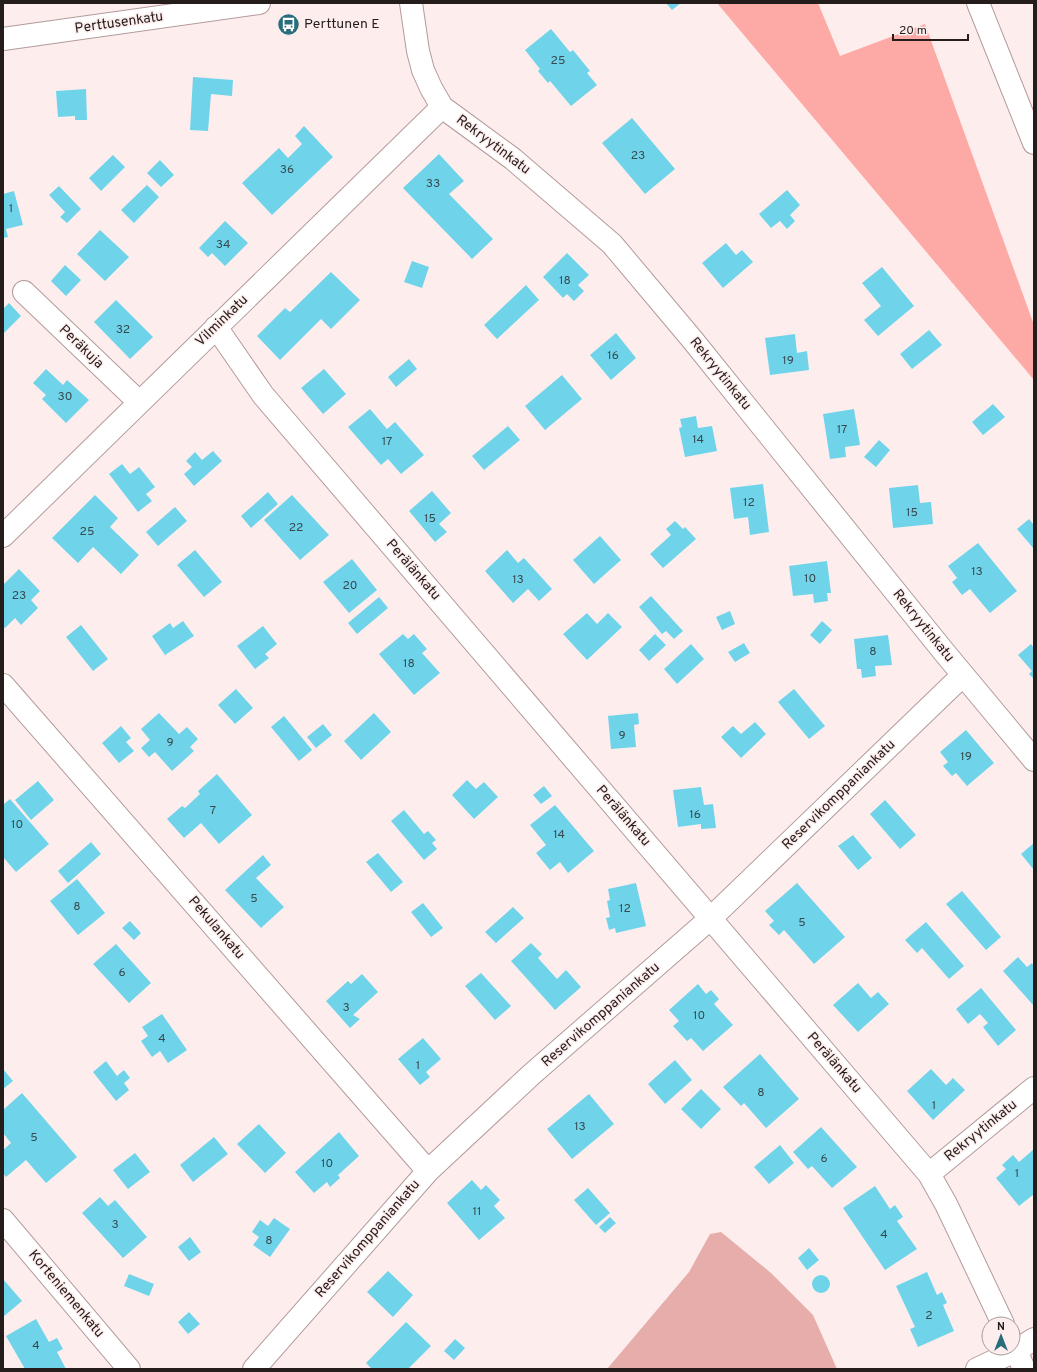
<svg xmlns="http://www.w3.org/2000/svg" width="1037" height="1372" viewBox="0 0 1037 1372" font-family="Overpass,sans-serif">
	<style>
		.green { fill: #e7adaa }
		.forest { fill: #fda9a6 }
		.building { fill: #6fd4ea }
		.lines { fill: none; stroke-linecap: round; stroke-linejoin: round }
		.minor-casing { stroke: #b39b9a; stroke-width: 24 }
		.major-casing { stroke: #b39b9a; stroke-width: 24 }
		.minor { stroke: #fff; stroke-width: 22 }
		.major { stroke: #fff; stroke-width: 22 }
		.labels { text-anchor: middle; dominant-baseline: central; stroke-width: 3; stroke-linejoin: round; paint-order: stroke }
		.number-label { font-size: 12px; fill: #384a50 }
		.street-label { font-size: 14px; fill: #251c1c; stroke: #fdeeed }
		.poi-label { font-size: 14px; fill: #251c1c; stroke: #fdeeed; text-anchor: start }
	</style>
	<rect width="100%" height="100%" fill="#fdeeed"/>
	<path class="green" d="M721,1232L771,1273L813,1315L837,1369H607L689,1272L710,1234Z"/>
	<path class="forest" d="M717,3H818L840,56L925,24L1034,325V380Z"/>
	<path class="building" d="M666,3H681L672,10Z
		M551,29L570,52L573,50L590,71L587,73L597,85L571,106L550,81L548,83L538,71L540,69L525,50Z
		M193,77L233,80L232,96L211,94L208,131L190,130Z
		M86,89L87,120H75V116L58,117L56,91Z
		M632,118L675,169L645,194L602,143Z
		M304,126L333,157L272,215L242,183L279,148L288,158L302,144L295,136Z
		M439,154L464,181L449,194L493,239L472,259L403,188Z
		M113,155L125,167L101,191L89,178Z
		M160,160L174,175L161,187L147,173Z
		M147,185L159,197L134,223L121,210Z
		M59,186L81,209L67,223L60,217L65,212L49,195Z
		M787,190L800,205L790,215L795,221L787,229L780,221L771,228L759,214Z
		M14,191L23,225L6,229L8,237L3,238V194Z
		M225,221L248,243L225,266L212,253L208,257L199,248Z
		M100,230L129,257L105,281L77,254Z
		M726,243L736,255L742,250L753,262L723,288L702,263Z
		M567,253L589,275L578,285L584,291L574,301L567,294L563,298L543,277Z
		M412,261L429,267L422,288L404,282Z
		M65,265L81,280L66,296L51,281Z
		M882,267L914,306L878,336L864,320L881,306L862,283Z
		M331,272L360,300L331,329L321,319L280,360L257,336L285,308L290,312Z
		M526,285L539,300L497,339L484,325Z
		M116,300L153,337L130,359L94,322Z
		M9,303L21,316L3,334V309Z
		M929,330L942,345L912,369L900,354Z
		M616,333L636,358L611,380L590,355Z
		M795,334L797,353L807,351L809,370L770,375L765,338Z
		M409,359L417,369L396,387L388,377Z
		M46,369L63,385L67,380L89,400L66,423L42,399L46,395L33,383Z
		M324,369L346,394L323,414L301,388Z
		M562,375L582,399L545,430L525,406Z
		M993,404L1005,417L983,435L972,422Z
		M370,409L387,429L395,422L424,455L401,474L388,459L381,465L348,427Z
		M854,409L860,445L845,447L846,457L830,459L823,414Z
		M696,416L698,428L712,426L717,451L685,457L679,428L682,427L680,419Z
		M508,426L520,440L484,470L472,456Z
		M879,440L890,450L876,467L864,457Z
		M213,451L222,461L194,486L184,474L192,467L186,461L195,452L202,460Z
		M122,464L130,474L139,467L155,487L146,494L152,501L138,512L109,474Z
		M763,484L769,532L750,535L748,517L734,519L730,488Z
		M918,485L920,503L931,502L933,524L893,528L889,488Z
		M432,491L451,513L439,524L447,532L435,542L409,511Z
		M268,492L278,504L251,528L241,516Z
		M95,495L118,518L110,527L139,555L121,574L93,547L78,563L52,538Z
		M292,495L329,535L300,560L264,520Z
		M175,507L187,521L158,546L146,532Z
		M1029,519L1034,525V549L1017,529Z
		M675,521L683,529L685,527L696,539L663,568L650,554L671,535L666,529Z
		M600,536L621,560L594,584L573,560Z
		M978,543L1017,591L990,613L970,589L962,595L952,582L957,578L948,566Z
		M195,550L222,582L204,597L177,565Z
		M507,550L518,563L524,558L552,589L539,601L528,589L513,603L485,571Z
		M352,559L377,590L349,613L323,582Z
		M827,561L831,593H827L828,601L814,603L813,594L793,596L789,566Z
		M19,569L40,591L31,600L38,608L21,625L15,618L5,628L3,626V585Z
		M651,596L683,631L674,639L666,631L662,634L639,607Z
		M379,597L388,608L357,634L348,623Z
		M730,611L735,624L722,630L716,617Z
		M587,613L597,624L608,613L622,627L587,660L563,634Z
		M183,621L194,636L165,655L152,636L170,623L173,628Z
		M822,621L832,630L820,644L810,635Z
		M81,625L108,659L93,671L66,637Z
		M263,626L277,644L265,654L269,658L255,669L237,646Z
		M403,634L408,639L414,634L427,649L422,653L440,673L414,695L379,654Z
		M655,634L666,645L649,661L639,650Z
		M888,635L892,665L875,666L876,676L862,678L861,669H857L854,639Z
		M744,643L750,653L735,662L728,652Z
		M691,644L704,659L677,684L664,669Z
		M1031,644L1034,648V679L1029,674L1032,671L1018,655Z
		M236,689L253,708L235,724L218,705Z
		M794,689L825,726L809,739L778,702Z
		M159,713L179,734L187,727L198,739L190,747L194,751L172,771L155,752L149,757L141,748L150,740L141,729Z
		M374,713L391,732L361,760L344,741Z
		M638,713L639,724L634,725L636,747L611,749L608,716Z
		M284,716L312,750L299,761L271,727Z
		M755,722L766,734L741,758L721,737L733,726L741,734Z
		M323,724L332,735L316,748L307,737Z
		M121,726L131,738L126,742L134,751L119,763L102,743Z
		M966,730L994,763L967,786L956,773L952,776L943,766L948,762L940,752Z
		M217,774L252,815L219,844L201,823L184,838L167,819L182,806L185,808L200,794L198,791Z
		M467,780L476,789L484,782L498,797L474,819L452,795Z
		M38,781L54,800L31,820L15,800Z
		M544,786L552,796L541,804L533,795Z
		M701,787L704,805L713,804L716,828L701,829V824L678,827L673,790Z
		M10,799L49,844L16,872L3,857V805Z
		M885,800L916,835L900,849L870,814Z
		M555,805L594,851L568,873L560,862L550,870L536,853L546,845L530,825Z
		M404,810L424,834L428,831L436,840L432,843L437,849L424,860L391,821Z
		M853,835L872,858L858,870L838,846Z
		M91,842L101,854L68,883L58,871Z
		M1034,843V870L1021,854Z
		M378,853L403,882L391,892L366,862Z
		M263,855L271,865L256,878L284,907L261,928L225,890Z
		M77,879L105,913L78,935L50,901Z
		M636,883L646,926L616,933L615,928L609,930L606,918L610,917L607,901L610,900L608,889Z
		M797,883L845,937L814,964L784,930L779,935L769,925L774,921L765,911Z
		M962,891L1001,937L986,950L946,904Z
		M423,903L443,928L431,937L411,912Z
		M513,907L524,918L496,943L485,932Z
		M130,921L141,933L134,940L122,928Z
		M926,922L964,966L949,979L922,948L917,953L905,940Z
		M531,943L542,954L538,958L557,979L566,970L581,987L555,1010L511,961Z
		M116,944L151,983L129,1003L93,964Z
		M1018,957L1027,967L1032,963L1034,966V1006L1003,971Z
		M481,973L511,1006L495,1020L465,986Z
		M362,974L378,992L353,1015L360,1019L350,1028L326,1001L348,981L351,984Z
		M858,983L871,998L878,992L889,1004L858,1032L833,1005Z
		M698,984L706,994L711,990L719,999L714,1004L733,1025L703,1051L691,1038L687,1041L673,1026L679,1021L669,1010Z
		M981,988L1016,1030L998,1046L983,1027L988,1023L980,1014L968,1024L956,1009Z
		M162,1014L187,1050L168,1063L160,1051L152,1057L141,1041L148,1036L142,1027Z
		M423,1038L441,1059L426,1072L430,1077L420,1085L398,1059Z
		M760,1054L799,1099L766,1128L744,1103L741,1106L723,1087Z
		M675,1060L692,1080L665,1104L648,1084Z
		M106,1061L117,1076L124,1070L130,1078L124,1083L129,1090L116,1101L93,1072Z
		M3,1069L13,1081L3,1089Z
		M931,1069L946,1085L953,1078L965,1090L933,1120L907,1091Z
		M701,1089L721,1109L701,1129L681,1109Z
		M22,1093L77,1157L46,1183L26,1160L6,1177L3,1173V1150L11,1143L3,1133V1110Z
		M589,1094L614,1124L572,1159L547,1129Z
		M259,1124L286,1153L265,1173L237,1144Z
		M821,1127L857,1167L832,1188L812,1166L808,1169L793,1152Z
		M339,1132L359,1156L338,1175L340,1178L330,1187L327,1182L314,1193L295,1172Z
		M214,1137L228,1154L193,1182L180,1165Z
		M780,1145L794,1163L769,1184L754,1167Z
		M1034,1149V1194L1019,1206L996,1178L1006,1169L1002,1165L1013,1155L1019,1162Z
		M135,1153L150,1172L128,1189L113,1170Z
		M472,1180L481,1190L486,1185L500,1200L494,1206L505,1218L479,1240L447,1203Z
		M875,1186L890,1209L895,1205L903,1217L897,1221L917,1249L885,1270L843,1208Z
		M588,1188L610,1213L596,1225L574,1200Z
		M100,1197L108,1206L115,1200L147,1237L123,1258L82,1213Z
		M610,1217L616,1223L605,1233L599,1227Z
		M274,1218L290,1229L270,1257L253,1245L259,1237L252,1232L260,1220L268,1226Z
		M190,1237L201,1252L189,1261L178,1247Z
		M809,1248L819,1260L807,1270L798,1258Z
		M388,1271L413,1295L393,1317L367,1292Z
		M927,1272L937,1295L942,1292L947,1303L943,1305L954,1331L918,1347L910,1329L915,1327L896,1286Z
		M129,1274L154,1284L149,1296L124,1286Z
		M812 1284a9 9 0 1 1 18 0a9 9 0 1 1-18 0Z
		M3,1279L22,1301L3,1317Z
		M189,1312L200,1324L188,1334L178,1322Z
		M36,1319L49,1342L57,1338L63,1349L57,1352L66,1369H25L6,1336Z
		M406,1322L431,1346L408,1369H372L366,1363Z
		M455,1339L465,1348L454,1360L444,1351Z"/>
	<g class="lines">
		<defs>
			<path id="minor" d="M411,3L418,51L423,70L431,88L442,107L513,159L612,244L691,338L944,652L1034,760
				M3,39L259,3
				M24,292L139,402
				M216,327L263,395L929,1174L946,1204L1003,1324
				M3,536L442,107
				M3,685L428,1171
				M929,1174L1034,1088
				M3,1220L129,1369
				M1013,1343L1024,1369
				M254,1369L428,1171L532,1074L711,918L963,675
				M977,1369L1017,1350L1034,1339"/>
			<path id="major" d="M978,3L1034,143"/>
		</defs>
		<use href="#minor" class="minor-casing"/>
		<use href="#major" class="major-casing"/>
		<use href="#minor" class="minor"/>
		<use href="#major" class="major"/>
	</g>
	<defs>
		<symbol id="bus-disc" viewBox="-11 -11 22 22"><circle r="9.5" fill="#276d7c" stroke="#fdeeed"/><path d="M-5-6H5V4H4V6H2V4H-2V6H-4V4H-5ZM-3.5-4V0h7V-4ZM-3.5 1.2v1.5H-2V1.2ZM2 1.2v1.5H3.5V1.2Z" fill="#fff"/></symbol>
	</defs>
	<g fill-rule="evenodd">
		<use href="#bus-disc" x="276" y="12" width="25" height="25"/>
	</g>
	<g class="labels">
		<g class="number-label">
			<text x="558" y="61">25</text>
			<text x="638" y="156">23</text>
			<text x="287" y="170">36</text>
			<text x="433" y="184">33</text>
			<text x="11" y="209">1</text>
			<text x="223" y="245">34</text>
			<text x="565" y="281">18</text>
			<text x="123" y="330">32</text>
			<text x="613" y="356">16</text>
			<text x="788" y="361">19</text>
			<text x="65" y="397">30</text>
			<text x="842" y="430">17</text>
			<text x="698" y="440">14</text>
			<text x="387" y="442">17</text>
			<text x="749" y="503">12</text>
			<text x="912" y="513">15</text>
			<text x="430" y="519">15</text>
			<text x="296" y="528">22</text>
			<text x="87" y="532">25</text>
			<text x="977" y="572">13</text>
			<text x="810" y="579">10</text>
			<text x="518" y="580">13</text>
			<text x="350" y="586">20</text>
			<text x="19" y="596">23</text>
			<text x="873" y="652">8</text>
			<text x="409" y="664">18</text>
			<text x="622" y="736">9</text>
			<text x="170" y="743">9</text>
			<text x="966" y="757">19</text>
			<text x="213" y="811">7</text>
			<text x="695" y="815">16</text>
			<text x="17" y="825">10</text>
			<text x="559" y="835">14</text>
			<text x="254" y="899">5</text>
			<text x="77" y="907">8</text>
			<text x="625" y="909">12</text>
			<text x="802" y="923">5</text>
			<text x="122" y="973">6</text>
			<text x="346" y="1008">3</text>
			<text x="699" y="1016">10</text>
			<text x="162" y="1039">4</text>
			<text x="418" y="1066">1</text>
			<text x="761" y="1093">8</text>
			<text x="934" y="1106">1</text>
			<text x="580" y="1127">13</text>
			<text x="34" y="1138">5</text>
			<text x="824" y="1159">6</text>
			<text x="327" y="1164">10</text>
			<text x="1017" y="1174">1</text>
			<text x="477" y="1212">11</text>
			<text x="115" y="1225">3</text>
			<text x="884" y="1235">4</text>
			<text x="269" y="1241">8</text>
			<text x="929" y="1316">2</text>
			<text x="36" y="1346">4</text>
		</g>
		<g class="street-label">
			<text transform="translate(119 23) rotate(-8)">Perttusenkatu</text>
			<text transform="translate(493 145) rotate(37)">Rekryytinkatu</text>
			<text transform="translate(222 321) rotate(-44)">Vilminkatu</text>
			<text transform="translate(81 347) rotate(44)">Peräkuja</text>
			<text transform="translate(720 374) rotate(51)">Rekryytinkatu</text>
			<text transform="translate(413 570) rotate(49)">Perälänkatu</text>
			<text transform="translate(923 626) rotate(51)">Rekryytinkatu</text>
			<text transform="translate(839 795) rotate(-44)">Reservikomppaniankatu</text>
			<text transform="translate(623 816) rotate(49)">Perälänkatu</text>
			<text transform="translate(216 928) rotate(49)">Pekulankatu</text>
			<text transform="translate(601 1015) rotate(-41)">Reservikomppaniankatu</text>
			<text transform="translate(834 1063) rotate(49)">Perälänkatu</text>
			<text transform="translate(981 1131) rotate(-39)">Rekryytinkatu</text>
			<text transform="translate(368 1239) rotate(-49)">Reservikomppaniankatu</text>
			<text transform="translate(66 1294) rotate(50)">Korteniemenkatu</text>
		</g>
		<g class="poi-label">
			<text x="304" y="24">Perttunen E</text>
		</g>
	</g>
	<rect width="1037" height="1372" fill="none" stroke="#251c1c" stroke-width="8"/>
	<g transform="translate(1001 1336)"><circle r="19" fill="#fdeeed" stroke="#a79a99"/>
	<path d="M0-3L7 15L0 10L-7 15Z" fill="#276d7c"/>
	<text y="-6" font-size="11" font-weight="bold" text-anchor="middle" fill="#251c1c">N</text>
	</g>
	<path d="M893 34v6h75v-6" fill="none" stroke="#251c1c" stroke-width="2"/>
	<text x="899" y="34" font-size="12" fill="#251c1c" stroke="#fdeeed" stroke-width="3" paint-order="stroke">20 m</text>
</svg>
